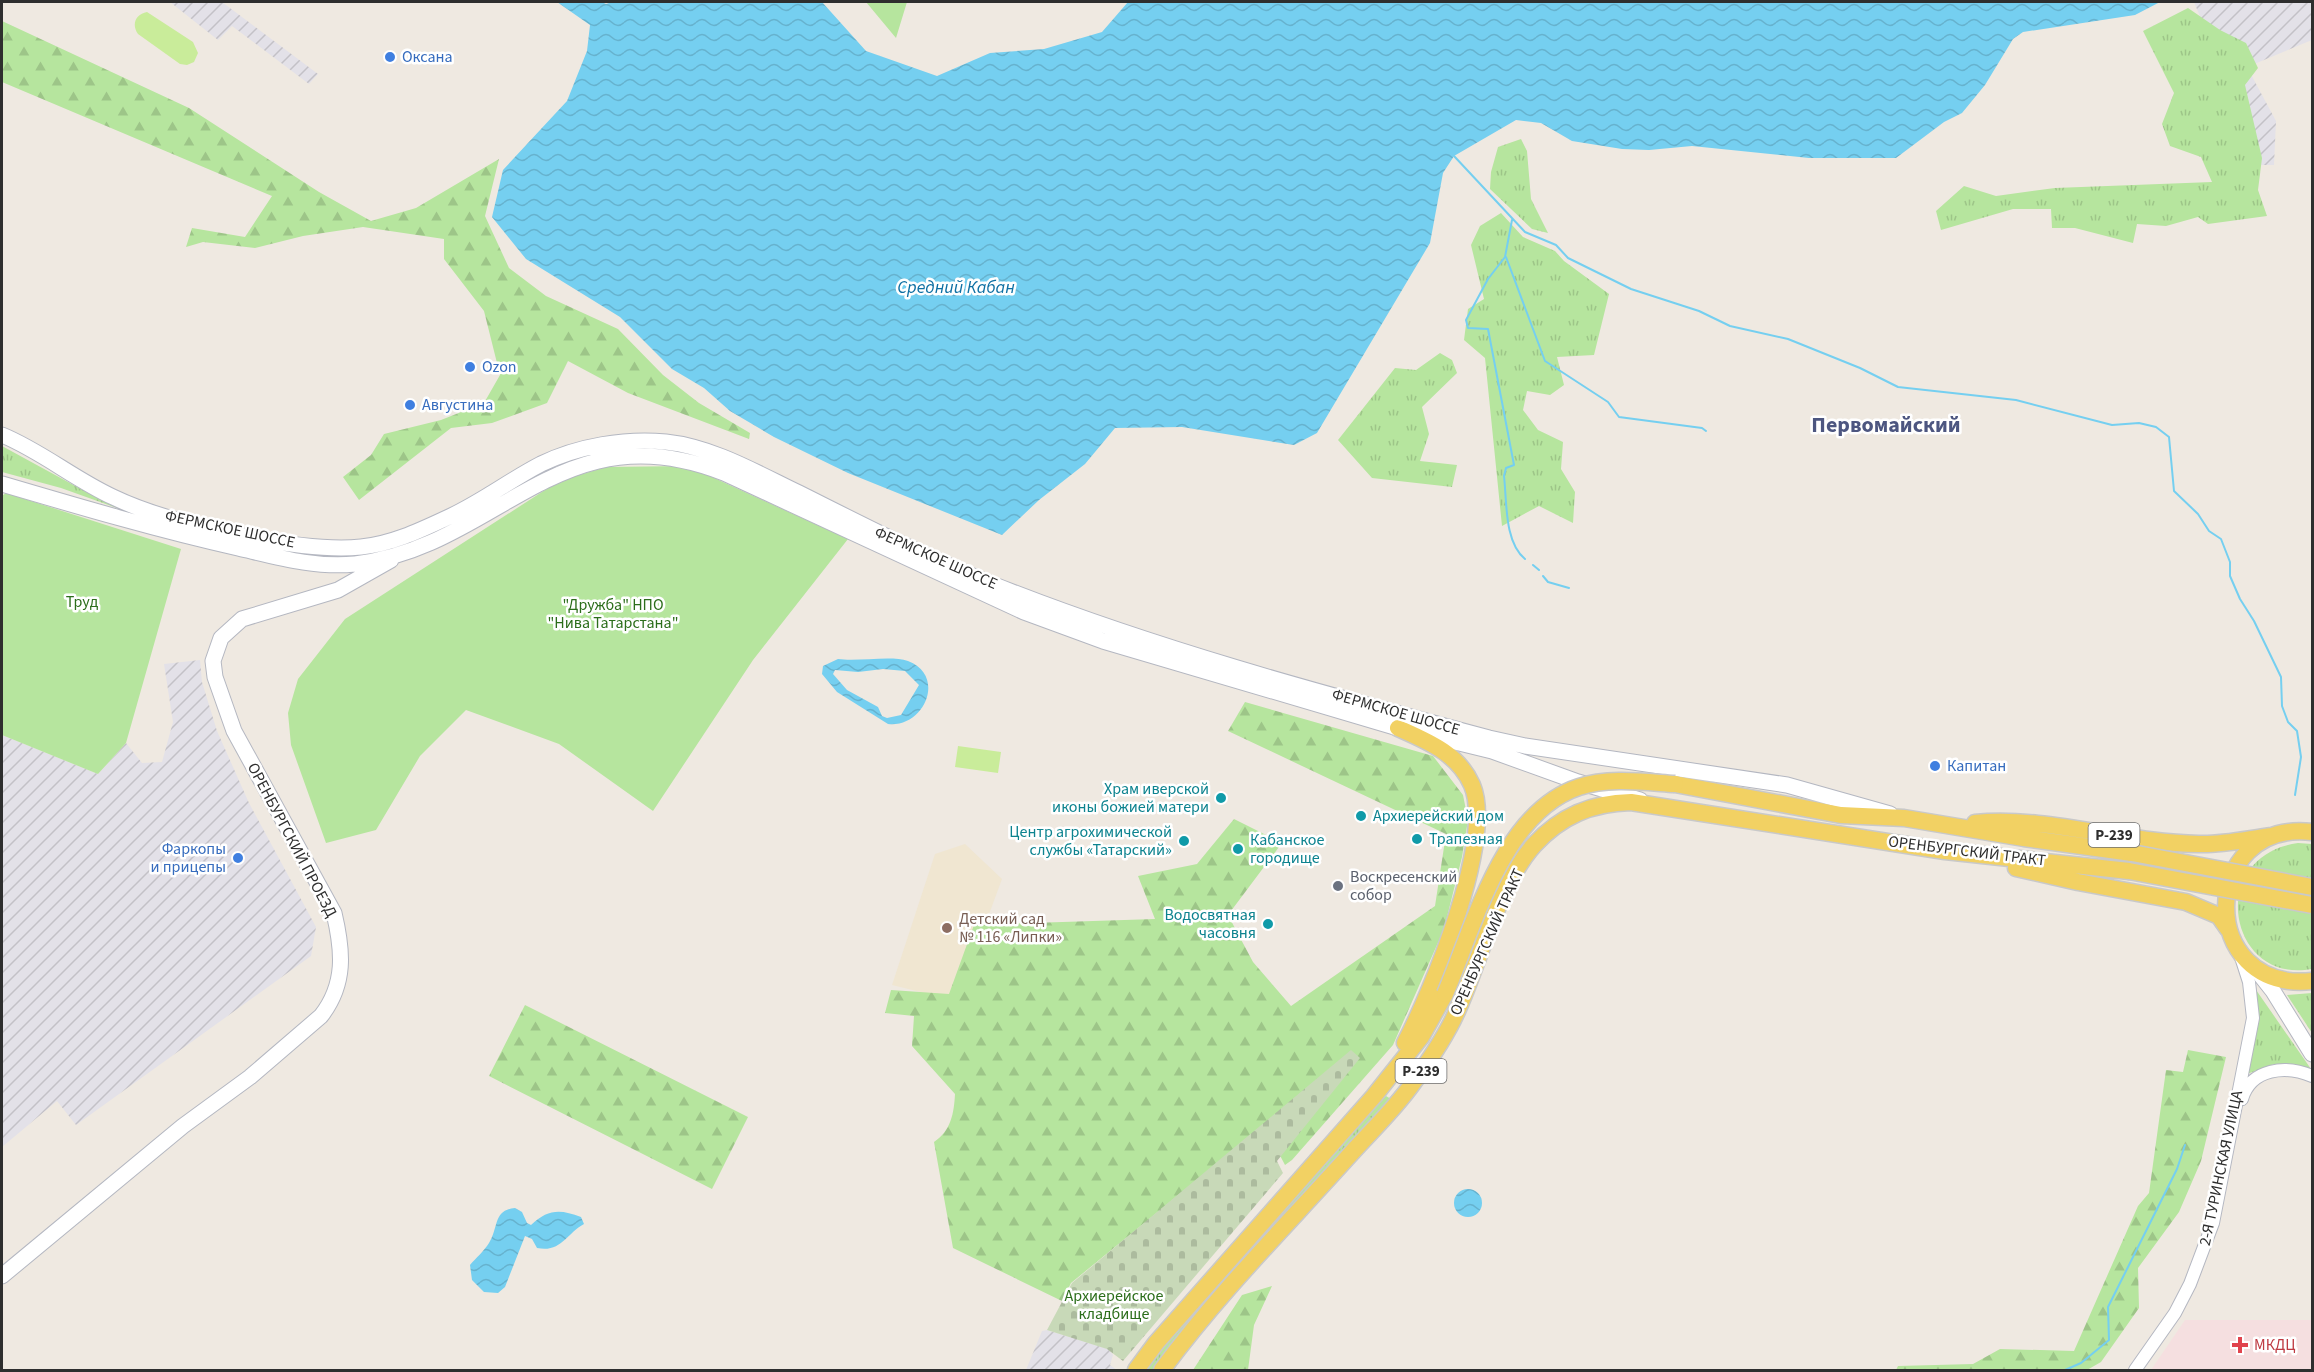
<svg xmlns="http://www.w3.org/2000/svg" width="2314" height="1372" viewBox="0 0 2314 1372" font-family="'Source Sans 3',sans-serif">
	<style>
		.industrial { fill: url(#industrial-furrows) }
		.education { fill: #f0e6d1 }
		.medical { fill: #f5dfe0 }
		.grass { fill: url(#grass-tufts) }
		.forest { fill: url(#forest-firs) }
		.cemetery { fill: url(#cemetery-stones) }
		.garden { fill: #b6e59e }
		.pitch { fill: #c9ec9a }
		.water { fill: url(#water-waves); fill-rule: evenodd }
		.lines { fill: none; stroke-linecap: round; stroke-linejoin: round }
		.stream { stroke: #75cff0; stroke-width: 2 }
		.tertiary-casing { stroke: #b4b7c1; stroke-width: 14 }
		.secondary-casing { stroke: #b4b7c1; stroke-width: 17 }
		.primary-casing { stroke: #c9c9c9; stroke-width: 19 }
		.tertiary { stroke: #fff; stroke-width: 12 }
		.secondary { stroke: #fff; stroke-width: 15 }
		.primary { stroke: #f2d163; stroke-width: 16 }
		.primary-bridge-casing { stroke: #c9c9c9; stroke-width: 19; stroke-linecap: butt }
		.primary-bridge { stroke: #f2d163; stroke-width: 16 }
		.shop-dot { fill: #3f7fe0; stroke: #fff; stroke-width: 2 }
		.culture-dot { fill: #0f9aa8; stroke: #fff; stroke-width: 2 }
		.worship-dot { fill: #6b7280; stroke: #fff; stroke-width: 2 }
		.education-dot { fill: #8d6e63; stroke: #fff; stroke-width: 2 }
		.health-dot { fill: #e0444e; stroke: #fff; stroke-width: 2 }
		.labels { text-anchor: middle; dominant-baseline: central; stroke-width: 5; stroke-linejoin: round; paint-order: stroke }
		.shield { fill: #fff; stroke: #6d6d6d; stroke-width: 1.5 }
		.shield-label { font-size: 15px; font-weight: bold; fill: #2e2e2e }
		.shop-label { font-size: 16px; fill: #366cbe; stroke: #fff; text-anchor: start }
		.street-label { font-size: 16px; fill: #2e2e2e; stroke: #fff }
		.park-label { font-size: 16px; fill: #2c6e1b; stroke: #fff }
		.culture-label { font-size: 16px; fill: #0d838f; stroke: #fff; text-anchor: end }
		.worship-label { font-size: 16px; fill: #5b616d; stroke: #fff; text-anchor: start }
		.education-label { font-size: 16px; fill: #785e54; stroke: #fff; text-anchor: start }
		.health-label { font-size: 16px; fill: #be3a42; stroke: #fff; text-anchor: start }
		.water-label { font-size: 18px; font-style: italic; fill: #0d6fa3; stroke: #fff }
		.district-label { font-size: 22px; font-weight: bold; fill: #4d5680; stroke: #fff }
	</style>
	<defs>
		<pattern id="industrial-furrows" width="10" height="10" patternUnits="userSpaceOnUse" patternTransform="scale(1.5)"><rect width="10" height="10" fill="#e3e1e8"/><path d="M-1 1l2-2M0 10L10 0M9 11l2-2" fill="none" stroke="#c3c1c7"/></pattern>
		<pattern id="grass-tufts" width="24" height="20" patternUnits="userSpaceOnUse" patternTransform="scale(1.5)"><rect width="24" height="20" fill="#b6e59e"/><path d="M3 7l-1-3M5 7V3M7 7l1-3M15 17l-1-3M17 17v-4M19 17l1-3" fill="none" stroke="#9dc588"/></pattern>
		<pattern id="forest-firs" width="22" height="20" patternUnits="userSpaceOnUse" patternTransform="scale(1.5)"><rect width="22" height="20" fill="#b6e59e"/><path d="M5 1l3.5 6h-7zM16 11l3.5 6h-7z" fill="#9dc588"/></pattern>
		<pattern id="cemetery-stones" width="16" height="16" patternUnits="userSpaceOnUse" patternTransform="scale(1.5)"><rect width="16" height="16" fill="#c8d9b8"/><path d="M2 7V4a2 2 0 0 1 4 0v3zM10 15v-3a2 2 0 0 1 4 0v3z" fill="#acbb9e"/></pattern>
		<pattern id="water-waves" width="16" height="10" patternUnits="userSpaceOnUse" patternTransform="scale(1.5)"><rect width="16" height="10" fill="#75cff0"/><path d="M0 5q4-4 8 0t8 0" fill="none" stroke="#66b2ce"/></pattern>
	</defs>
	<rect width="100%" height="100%" fill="#efe9e1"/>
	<path class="industrial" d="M170,2H222L318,74L309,84L232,26L218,40Z
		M2194,2H2312V40L2247,67L2276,121L2274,165H2261Z
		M200,660L202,682L217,731L249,803L316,927L311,956L76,1125L57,1101L2,1147V735L98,774L126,743L142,763L162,762L173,722L164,664Z
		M1047,1330L1108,1349L1113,1355L1110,1365L1117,1370H1026L1042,1331Z"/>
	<path class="education" d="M965,844L1002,879L957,1001L892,985L935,854Z"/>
	<path class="medical" d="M2185,1320H2312V1370H2151Z"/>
	<path class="grass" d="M2188,8L2220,30L2246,43L2258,68L2245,85L2262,158L2258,190L2267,216L2208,224L2198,217L2166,226L2137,224L2133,243L2075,228H2052L2051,209H2013L1941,230L1936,211L1964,186L1996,196L2055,188L2212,182L2201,157L2170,146L2162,124L2174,93L2143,31Z
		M1521,139L1527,151L1531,199L1548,233L1532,229L1490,189L1491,172L1498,147Z
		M1501,213L1523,237L1555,251L1564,261L1609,294L1594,355L1557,357L1564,385L1550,395L1527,391L1523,410L1538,430L1563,442L1561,469L1575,492L1573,523L1539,506L1502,526L1485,358L1464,340L1468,309L1484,299L1471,245L1480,226Z
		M1440,353L1452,360L1457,373L1422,407L1429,434L1420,461L1457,465L1452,487L1372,478L1338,440L1395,368L1416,370Z
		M2,446L90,494L142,517L61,488L2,472Z
		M2298,843L2312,844V969C2228,985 2205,856 2298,843Z
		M2254,987L2311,1069L2274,1064L2247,1074L2259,1012Z
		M2312,993V1033L2287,995Z
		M1386,1096L1391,1099C1309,1188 1225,1274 1153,1370H1146C1217,1272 1302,1184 1386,1096Z"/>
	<path class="forest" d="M2,21L189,108L319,192L371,221L416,208L499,159L485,216L509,268L546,296L618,329L663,375L699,403L750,433L749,439L628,393L568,361L547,403L492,423L451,428L359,500L343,477L371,455L384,434L441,420L484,403L500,375L484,311L444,259V239L363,227L303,236L255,248L203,242L186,247L192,228L245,237L272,196L2,82Z
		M1245,702L1433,756L1463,795L1468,820L1462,857L1444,929L1393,1045L1292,1160L1285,1165L1264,1125L1071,1283L1062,1301L953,1248L934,1142C951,1131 954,1113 955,1094L912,1046L914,1016L885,1013L891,990L949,994L974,925L1155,919L1138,876L1197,864L1234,819L1282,843L1228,915L1253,962L1291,1006L1435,906L1446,834L1228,731Z
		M525,1005L748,1117L712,1189L489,1076Z
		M2188,1050L2226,1057L2201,1161L2179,1212L2138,1268L2139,1308L2101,1362L2087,1370H1896L1898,1366L1973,1364L2000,1349L2074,1351L2138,1206L2149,1193L2166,1070L2183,1072Z
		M1272,1286L1254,1325L1248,1370H1193L1242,1295Z"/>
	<path class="cemetery" d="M1351,1050L1360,1058L1277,1161L1283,1173L1123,1361L1107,1349L1047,1330L1072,1283Z"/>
	<path class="garden" d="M866,2H907L896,38Z
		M688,466L848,539L753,660L653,811L559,744L466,710L420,756L376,830L326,843L291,745L288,713L298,679L345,619L559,481L606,467Z
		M6,493L181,549L126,743L98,774L2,735V496Z"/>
	<path class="pitch" d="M147,12L193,42L198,53L194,62L187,65L180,64L138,34C131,24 136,14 147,12Z
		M958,746L1001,752L998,773L955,767Z"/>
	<path class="water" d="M557,2H602L606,4L612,2H822L866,51L937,76L990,53L1044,49L1102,32L1128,2H2160L2135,15L2023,32L2013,39L1985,85L1962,113L1944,122L1896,158H1809L1692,146L1649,150L1622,149L1572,141L1541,123L1516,120L1454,156L1443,173L1430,243L1317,433L1294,445L1182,427L1115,428L1085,464L1039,500L1002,535L848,473L774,437L730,411L704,388L672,369L620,317L526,259L492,217L503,170L567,101L587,51L590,25Z
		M838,659C858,662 891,655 908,661C947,676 924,728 888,724L837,692L822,674L823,666ZM883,669L905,671L919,685L901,715L887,718L882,716L878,707L847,690L833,674L835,670L858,672Z
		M1454 1203a14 14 0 1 1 28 0a14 14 0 1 1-28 0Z
		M515,1208L522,1212L527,1223L531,1225C548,1209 560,1209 581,1217L584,1224C566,1234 561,1253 537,1248L532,1239L525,1236L505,1287L498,1293L484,1292L472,1280L470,1265C476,1258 484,1251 489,1243C499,1227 493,1210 515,1208Z"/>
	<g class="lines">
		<path class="stream" d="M1454,156L1525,232L1556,245L1568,258L1631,289L1699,311L1730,326L1788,339L1860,368L1898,387L2016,400L2112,425L2139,423L2156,427L2169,437L2174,491L2198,514L2209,531L2221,539L2230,562V576L2240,599L2254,621L2281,677L2282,706L2288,722L2297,731L2301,757L2295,795
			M1512,220L1505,257L1488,279L1466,320L1468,328L1488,329L1514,465L1506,468L1504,476C1507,501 1504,542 1525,559
			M1506,257L1545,361L1608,402L1619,417L1702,428L1706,431
			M1533,565L1539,570
			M1543,576L1548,582L1569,588
			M2065,1370L2081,1363L2109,1340L2108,1307L2177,1169L2185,1145"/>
		<defs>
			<path id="tertiary" d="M2242,1099C2251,1068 2286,1065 2312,1076
				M2135,1370L2175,1313L2190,1284L2213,1223L2253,1018L2249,982L2240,954"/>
			<path id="secondary" d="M2,435C41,451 74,479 113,497C169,524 299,553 361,547C393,544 423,529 451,516C483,501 510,480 541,464C578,446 625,438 666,442C713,447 757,473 799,493C861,524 923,556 987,582C1149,647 1320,693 1489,738L1525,746L1787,785L1890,814
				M2,484C80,507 158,530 238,548C277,557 315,568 355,564C498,547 560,408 724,473L1024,612L1103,641L1398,728L1492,751L1578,782L1640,800
				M2254,967L2273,991L2312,1054
				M2,1276L183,1126L250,1077L321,1016C346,984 343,951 334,913L234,731L215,677L213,661L221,638L242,619L338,590L391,560"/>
			<path id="primary" d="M1398,728C1427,741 1458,753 1472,785C1495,839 1432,991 1405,1043
				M1675,784L1841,815L1904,818L2024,838L2132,853
				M1975,823C2049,816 2124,843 2199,844C2223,845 2248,839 2272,836
				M2312,832C2199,819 2196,993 2312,981
				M2016,868L2078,882L2186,902L2219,916L2228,929
				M1136,1370L1156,1343L1374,1096L1421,1037L1445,994
				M1162,1370C1217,1295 1285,1227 1347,1158C1369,1133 1394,1110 1413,1083C1429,1061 1447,1035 1458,1009C1479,962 1500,882 1534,845C1561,816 1591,803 1631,802L1945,851L2129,871"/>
		</defs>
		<use href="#tertiary" class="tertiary-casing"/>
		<use href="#secondary" class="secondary-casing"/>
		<use href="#primary" class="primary-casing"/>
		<use href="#tertiary" class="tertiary"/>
		<use href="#secondary" class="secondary"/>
		<use href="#primary" class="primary"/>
		<defs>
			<path id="primary-bridge" d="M2132,853L2312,887
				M2129,871L2312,905
				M1445,994C1474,927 1502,812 1579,787C1609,777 1644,782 1675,784"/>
		</defs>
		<use href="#primary-bridge" class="primary-bridge-casing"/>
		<use href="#primary-bridge" class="primary-bridge"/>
	</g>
	<g class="shop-dot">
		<circle cx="390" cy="57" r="6"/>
		<circle cx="470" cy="367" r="6"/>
		<circle cx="410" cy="405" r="6"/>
		<circle cx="1935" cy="766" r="6"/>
		<circle cx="238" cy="858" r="6"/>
	</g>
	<g class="culture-dot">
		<circle cx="1221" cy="798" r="6"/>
		<circle cx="1361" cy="816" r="6"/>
		<circle cx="1417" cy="839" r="6"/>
		<circle cx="1184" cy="841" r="6"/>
		<circle cx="1238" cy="849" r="6"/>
		<circle cx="1268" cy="924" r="6"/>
	</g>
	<circle class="worship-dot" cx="1338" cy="886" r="6"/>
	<circle class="education-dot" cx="947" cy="928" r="6"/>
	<path class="health-dot" d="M2237 1336h6v6h6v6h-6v6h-6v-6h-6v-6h6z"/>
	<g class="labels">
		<g class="shield">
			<rect x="2088.5" y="823" width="51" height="24" rx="4.5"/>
			<rect x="1395.5" y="1059" width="51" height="24" rx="4.5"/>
		</g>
		<g class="shield-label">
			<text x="2114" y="835">Р-239</text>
			<text x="1421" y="1071">Р-239</text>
		</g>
		<g class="shop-label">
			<text x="402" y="57">Оксана</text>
			<text x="482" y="367">Ozon</text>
			<text x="422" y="405">Августина</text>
			<text x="1947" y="766">Капитан</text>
			<text x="226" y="849" text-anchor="end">Фаркопы<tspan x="226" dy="18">и прицепы</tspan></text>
		</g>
		<g class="street-label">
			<text transform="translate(230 529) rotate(12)">ФЕРМСКОЕ ШОССЕ</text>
			<text transform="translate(936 558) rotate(24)">ФЕРМСКОЕ ШОССЕ</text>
			<text transform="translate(1396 712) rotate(16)">ФЕРМСКОЕ ШОССЕ</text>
			<text transform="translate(292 840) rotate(62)">ОРЕНБУРГСКИЙ ПРОЕЗД</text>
			<text transform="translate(1967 851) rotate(7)">ОРЕНБУРГСКИЙ ТРАКТ</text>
			<text transform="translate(1487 942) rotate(-66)">ОРЕНБУРГСКИЙ ТРАКТ</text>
			<text transform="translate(2221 1168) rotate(-78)">2-Я ТУРИНСКАЯ УЛИЦА</text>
		</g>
		<g class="park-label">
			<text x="82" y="602">Труд</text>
			<text x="613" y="605">"Дружба" НПО<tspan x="613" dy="18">"Нива Татарстана"</tspan></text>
			<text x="1114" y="1296">Архиерейское<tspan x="1114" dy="18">кладбище</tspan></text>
		</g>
		<g class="culture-label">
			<text x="1209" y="789">Храм иверской<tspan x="1209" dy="18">иконы божией матери</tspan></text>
			<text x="1373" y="816" text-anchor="start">Архиерейский дом</text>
			<text x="1172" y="832">Центр агрохимической<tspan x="1172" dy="18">службы «Татарский»</tspan></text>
			<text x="1429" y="839" text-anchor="start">Трапезная</text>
			<text x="1250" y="840" text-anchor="start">Кабанское<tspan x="1250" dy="18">городище</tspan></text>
			<text x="1256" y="915">Водосвятная<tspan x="1256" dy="18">часовня</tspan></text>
		</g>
		<g class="worship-label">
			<text x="1350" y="877">Воскресенский<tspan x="1350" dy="18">собор</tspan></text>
		</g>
		<g class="education-label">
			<text x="959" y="919">Детский сад<tspan x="959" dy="18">№ 116 «Липки»</tspan></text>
		</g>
		<g class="health-label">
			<text x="2254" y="1345">МКДЦ</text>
		</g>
		<g class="water-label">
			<text x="956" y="287">Средний Кабан</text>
		</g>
		<g class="district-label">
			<text x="1886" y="425">Первомайский</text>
		</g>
	</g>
	<rect width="2314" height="1372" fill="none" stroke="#2e2e2e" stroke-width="6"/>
</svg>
